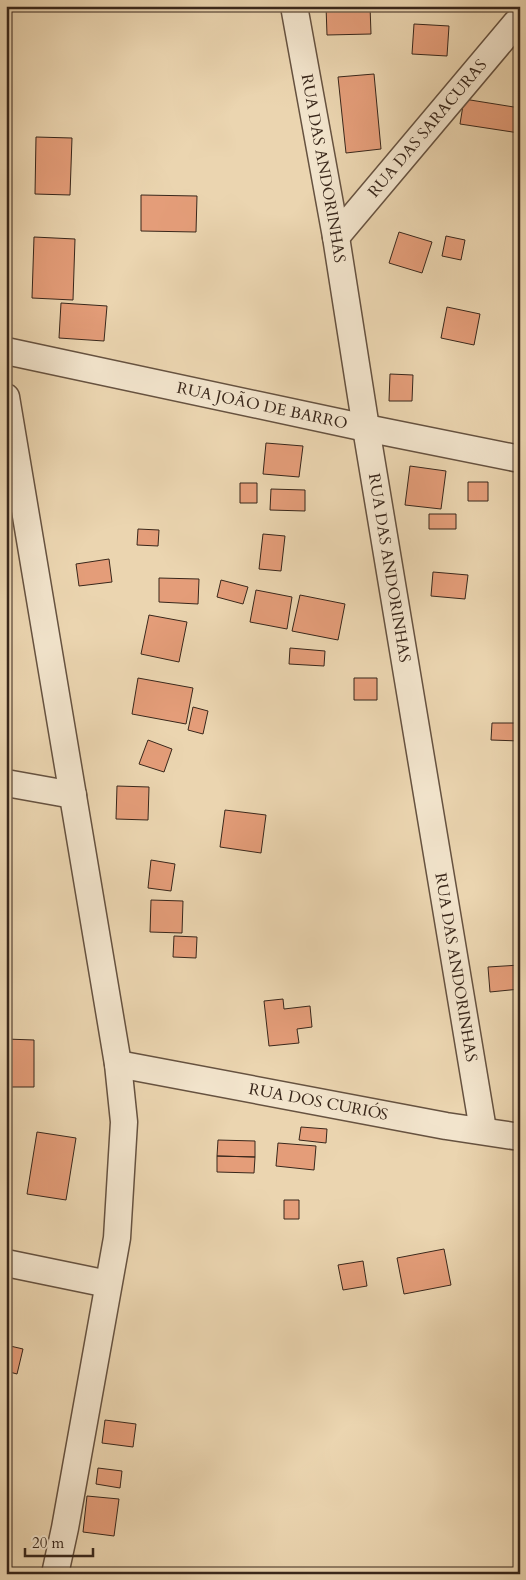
<svg xmlns="http://www.w3.org/2000/svg" width="526" height="1580" viewBox="0 0 526 1580" font-family="Cardo,serif">
	<style>
		.building { fill: #e49d79; stroke: #39271b }
		.lines { fill: none; stroke-linecap: round; stroke-linejoin: round }
		.minor-casing { stroke: #665240; stroke-width: 29 }
		.minor { stroke: #f2e4cc; stroke-width: 26 }
		.labels { text-anchor: middle; dominant-baseline: central; stroke-width: 4.5; stroke-linejoin: round; paint-order: stroke }
		.street-label { font-size: 16px; fill: #39271b; stroke: #f2e4cc }
	</style>
	<rect width="100%" height="100%" fill="#ebd5b0"/>
	<filter id="stains"><feTurbulence type="fractalNoise" baseFrequency=".004" numOctaves="4"/><feColorMatrix values="0 0 0 0 .2 0 0 0 0 .09 0 0 0 0 .02 0 0 0 .5 -.17"/></filter>
	<radialGradient id="worn" r=".72"><stop offset=".6" stop-color="#630" stop-opacity="0"/><stop offset="1" stop-color="#630" stop-opacity=".3"/></radialGradient>
	<path class="building" d="M326,6H370L371,34L327,35Z
		M414,24L449,26L447,56L412,54Z
		M374,74L381,149L346,153L338,77Z
		M464,99L520,108L519,133L460,124Z
		M36,137L72,138L70,195L35,194Z
		M141,195L197,196L196,232L141,231Z
		M399,232L432,242L422,273L389,263Z
		M446,236L465,240L461,260L442,256Z
		M34,237L75,239L73,300L32,298Z
		M61,303L107,306L104,341L59,338Z
		M447,307L480,314L474,345L441,338Z
		M390,374L413,375L412,401H389Z
		M266,443L303,446L299,477L263,474Z
		M410,466L446,471L441,509L405,505Z
		M468,482H488V501H468Z
		M240,483H257V503H240Z
		M271,489L305,490V511L270,510Z
		M429,514H456V529H429Z
		M138,529L159,530L158,546L137,545Z
		M263,534L285,536L281,571L259,569Z
		M109,559L112,582L79,586L76,564Z
		M433,572L468,575L465,599L431,596Z
		M159,578L199,579L198,604L159,602Z
		M221,580L248,587L243,604L217,597Z
		M256,590L292,597L287,629L250,622Z
		M300,595L345,604L338,640L292,631Z
		M149,615L187,622L179,662L141,654Z
		M290,648L325,651L324,666L289,664Z
		M138,678L193,688L186,724L132,714Z
		M354,678H377V700H354Z
		M193,707L208,711L203,734L188,730Z
		M492,723H520V741L491,740Z
		M148,740L172,749L164,772L139,764Z
		M117,786L149,787L148,820L116,819Z
		M225,810L266,815L261,853L220,847Z
		M151,860L175,864L171,891L148,888Z
		M6,869H10V896H6Z
		M151,900L183,901L182,933L150,932Z
		M174,936L197,937L196,958L173,957Z
		M520,965V989L490,992L488,967Z
		M283,999L284,1009L310,1006L312,1027L297,1029L299,1043L269,1046L264,1001Z
		M6,1039L34,1040V1087H6Z
		M301,1127L327,1129L326,1143L299,1140Z
		M37,1132L76,1138L66,1200L27,1194Z
		M218,1140L255,1141V1157L217,1156Z
		M278,1143L316,1146L314,1170L276,1166Z
		M217,1156L255,1157L254,1173L217,1172Z
		M284,1200H299V1219H284Z
		M444,1249L451,1285L404,1294L397,1258Z
		M363,1261L367,1286L343,1290L338,1265Z
		M6,1345L23,1349L17,1374L6,1371Z
		M105,1420L136,1424L133,1447L102,1443Z
		M98,1468L122,1471L120,1488L96,1484Z
		M87,1496L119,1499L114,1536L83,1532Z"/>
	<g class="lines">
		<defs>
			<g id="minor">
				<path id="s1" d="M294,6L336,237L366,428L483,1130"/>
				<path id="s2" d="M336,237L516,23L520,21"/>
				<path id="s3" d="M6,351L366,428L520,459"/>
				<path d="M6,397L118,1064L124,1122L117,1238L65,1528L55,1574"/>
				<path d="M6,783L73,795"/>
				<path id="s4" d="M118,1064L446,1126L520,1137"/>
				<path d="M6,1263L108,1284"/>
			</g>
		</defs>
		<use href="#minor" class="minor-casing"/>
		<use href="#minor" class="minor"/>
	</g>
	<g class="labels">
		<g class="street-label">
			<text stroke="none"><textPath href="#s2" startOffset="142">RUA DAS SARACURAS</textPath></text>
			<text stroke="none"><textPath href="#s1" startOffset="165">RUA DAS ANDORINHAS</textPath></text>
			<text stroke="none"><textPath href="#s3" startOffset="262">RUA JOÃO DE BARRO</textPath></text>
			<text stroke="none"><textPath href="#s1" startOffset="570">RUA DAS ANDORINHAS</textPath></text>
			<text stroke="none"><textPath href="#s1" startOffset="975">RUA DAS ANDORINHAS</textPath></text>
			<text stroke="none"><textPath href="#s4" startOffset="204">RUA DOS CURIÓS</textPath></text>
		</g>
	</g>
	<rect width="526" height="1580" fill="none" stroke="#ebd5b0" stroke-width="25"/>
	<rect x="8" y="8" width="511" height="1565" fill="none" stroke="#39271b" stroke-width="2.5"/>
	<rect x="12" y="12" width="501" height="1555" fill="none" stroke="#39271b"/>
	<path d="M25 1548v8h68v-8" fill="none" stroke="#39271b" stroke-width="2.5"/>
	<text x="32" y="1548" font-size="15" fill="#39271b" stroke="#f2e4cc" stroke-width="4" paint-order="stroke">20 m</text>
	<rect width="100%" height="100%" filter="url(#stains)"/>
	<rect width="100%" height="100%" fill="url(#worn)"/>
</svg>
